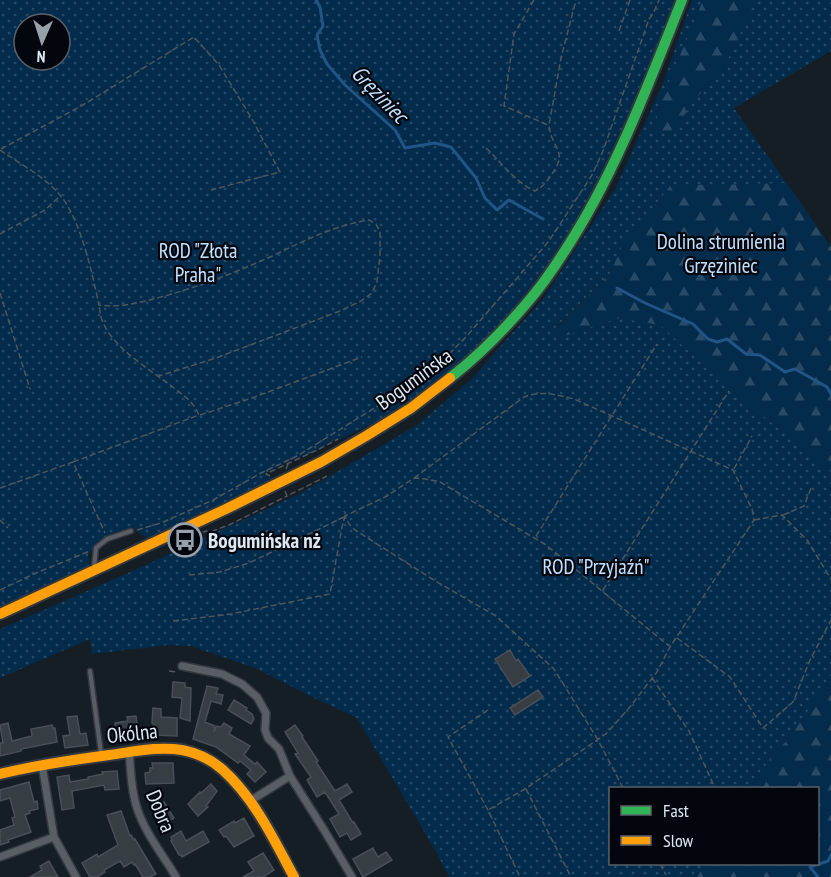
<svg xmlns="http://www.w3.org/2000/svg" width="831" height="877" viewBox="0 0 831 877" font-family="'PT Sans Narrow',sans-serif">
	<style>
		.green { fill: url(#green-dots); fill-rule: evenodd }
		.forest { fill: url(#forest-firs) }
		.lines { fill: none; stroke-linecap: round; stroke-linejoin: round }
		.stream { stroke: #205586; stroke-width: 3 }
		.building { fill: #363d43; stroke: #484f56; stroke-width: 1.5 }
		.lane-casing { stroke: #33393f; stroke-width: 7 }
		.street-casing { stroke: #33393f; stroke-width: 10 }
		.fast-casing { stroke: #33393f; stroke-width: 14 }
		.slow-casing { stroke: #33393f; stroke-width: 14 }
		.path { stroke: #50565c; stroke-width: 1.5; stroke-dasharray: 6 3; stroke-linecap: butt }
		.lane { stroke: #585e64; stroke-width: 4 }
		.street { stroke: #585e64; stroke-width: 7 }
		.fast { stroke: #30b455; stroke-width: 10 }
		.slow { stroke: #ff9f0a; stroke-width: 10 }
		.labels { text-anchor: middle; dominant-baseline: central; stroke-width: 4.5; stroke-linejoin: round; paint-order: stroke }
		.park-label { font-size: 21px; fill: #c2e0ff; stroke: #03070d }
		.street-label { font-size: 21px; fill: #dee8f1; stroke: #03070d }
		.poi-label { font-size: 21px; font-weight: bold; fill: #dee8f1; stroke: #03070d; text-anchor: start }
		.water-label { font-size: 22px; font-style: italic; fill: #c1dffe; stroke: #03070d }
	</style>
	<defs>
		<pattern id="green-dots" width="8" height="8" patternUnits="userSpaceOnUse" patternTransform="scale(1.5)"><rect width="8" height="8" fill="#032b4c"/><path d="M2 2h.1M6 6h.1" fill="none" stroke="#274a66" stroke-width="1.8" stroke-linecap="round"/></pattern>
		<pattern id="forest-firs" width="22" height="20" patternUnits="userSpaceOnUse" patternTransform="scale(1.5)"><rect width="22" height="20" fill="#032b4c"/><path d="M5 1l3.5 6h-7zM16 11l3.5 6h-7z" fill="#274a66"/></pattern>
	</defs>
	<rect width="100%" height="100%" fill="#151d25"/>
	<path class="green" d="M0,0H676C661,40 646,79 629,118C623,132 618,147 611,160C572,241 518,318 447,375C432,387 412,402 395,412C377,422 357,430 338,441L337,438L314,452L291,460L264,474L277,480L150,540L133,528C115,533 101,540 88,554L90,567L0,608ZM24,24H60V60H24Z
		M692,0H831V51L734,108L831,247V877H449L435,850L357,718L314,698L255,668L191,646L168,645L92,654L90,639L0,678V629L135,570L299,494L417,425L473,378L497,350L543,299L615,189L663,83ZM626,242L592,327L555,328L609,275L622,246ZM610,788H818V864H610Z"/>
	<path class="forest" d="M703,0H752L750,14L724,67L697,97L674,130L653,134L660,103Z
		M787,183L831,247V467L827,469L721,381L660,325L619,318L556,339L555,329L609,275L622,246L672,184L712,185Z
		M831,679V877H690L705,864H818V788H749C761,768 778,751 793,733C806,715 816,695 831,679Z"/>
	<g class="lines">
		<path class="stream" d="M316,0L320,7L323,26L317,35L320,50L327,64L345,85L395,130L405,148L435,143L451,147L476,178L485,198L497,210L509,200L543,219
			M617,288L645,303L693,324L708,339L717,342L727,339L746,354L760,355L785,372L795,369L827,387L831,394
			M818,877L810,867L828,861L831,855"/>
	</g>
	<path class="building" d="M510,650L516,661L518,659L530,676L513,687L495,659Z
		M173,682L185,683V687L191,688L190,721L180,718L182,698L172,697Z
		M207,686L218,688L216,694L223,695L221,704L211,701L205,722L215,726L214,732L217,726L221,727L224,723L232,728L229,734L250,746L244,755L255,764L257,762L266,772L255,782L247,774L251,770L240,761L238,763L216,747L193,739Z
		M538,690L543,697L515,715L510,708Z
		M234,700L247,708L246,710L252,714L254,719L251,724L228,710Z
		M153,708L161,709V717L177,718V736L154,735V725L152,723Z
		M77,716L80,734L86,733L88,745L65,748L63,736L70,735L67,717Z
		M136,716L138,732H136L137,738L117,741L115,723L128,721L127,717Z
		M8,723L12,741L32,736L31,729L52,725L53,728H55L57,742L21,749V751L0,756V743H3L0,725Z
		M295,725L303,736L302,737L318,761L316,762L335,791L347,784L352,792L339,800L353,823L354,822L361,834L351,840L347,833L340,837L330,819L339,814L325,792L317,797L307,780L311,777L295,754L298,753L285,732Z
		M152,763H173L174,783L146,784L145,773L150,772V768H153Z
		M117,771L119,789L105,790L104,785L72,791L74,808L62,810L57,777L69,775L70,782L88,779V777L103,774L102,772Z
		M29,782L34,802L37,801L38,809L29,811L30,813L25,815L31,832L8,840L9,842L0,845V830L14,825L12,818L15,817L10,798L0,801V790Z
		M211,784L217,791L206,806L208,807L198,816L188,804L200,792L201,793Z
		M164,802L174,818L162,825L153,808Z
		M121,811L130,836L131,835L134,840L135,839L156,874L150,877H143L135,864L134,865L132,862L124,867L120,861L104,870L105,872L97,877H90L82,863L97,854L98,857L118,845L107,815Z
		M244,818L254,836L234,847L226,836L224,837L219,830L234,821L235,823Z
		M181,831L186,841L203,831L209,842L182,857L181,855H179L171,841L172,840L171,837Z
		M373,848L378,857L386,852L392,860L363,877L353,859Z
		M263,853L274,870L263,877H243L254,871L248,862Z
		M49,861L58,877H30L42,870L40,866Z"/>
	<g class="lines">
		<defs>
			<path id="lane" d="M94,568L96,548L107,539L131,531
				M90,671L101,753"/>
			<path id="street" d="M182,666L222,674L242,684L257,697L266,713L265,730L268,738L279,749L290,776L324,830L352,877
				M129,752C131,771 131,791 137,808C145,833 163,855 176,877
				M42,765L54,837L76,877
				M250,801L290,776
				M0,857L54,837"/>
			<path id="fast" d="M450,378C478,356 503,331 526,304C541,287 554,268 566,249C616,172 648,85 682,0"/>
			<path id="slow" d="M0,614L226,509L321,462L366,436L411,408L450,378
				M0,774C36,765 72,760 109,755C133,752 158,746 182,750C197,753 212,760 223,770C255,799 274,840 294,877"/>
		</defs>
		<use href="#lane" class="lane-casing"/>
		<use href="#street" class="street-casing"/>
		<use href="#fast" class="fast-casing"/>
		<use href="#slow" class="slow-casing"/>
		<path class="path" d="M534,0L514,34L504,106L548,125
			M619,31L630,0
			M486,148C502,163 515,182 535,191C543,187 547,181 552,174C569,150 551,149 549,125L561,58L576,0
			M1,149L83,105L194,37L219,65L252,119L280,172L211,190
			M0,150C20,164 44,176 60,195C81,220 92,273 99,305C119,308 138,303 157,298C196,288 234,273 270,257C304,241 332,226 369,220L376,224L380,232V255L377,282L372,293L361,301L340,311L216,358L159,376
			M0,234L45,210L60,196
			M0,293L30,389
			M200,415L252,398L362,357
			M73,462L199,415C194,403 185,396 174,388C151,370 112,348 102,320C100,315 100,310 99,306
			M286,469L289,462
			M734,469L752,436
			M270,476L266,474C290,462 315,452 338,439
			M414,478L524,397C541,390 557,395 574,399L733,470L752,509L754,520L670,647L657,672L629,708L606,734L525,789L488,810
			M0,488L73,462L105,533
			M285,491L287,496L327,476
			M783,515L804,506L811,488
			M0,520L8,528
			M754,520L782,515L807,540L831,579
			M137,530L161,523L213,500L261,473L297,456L381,404L438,365L466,337L549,241L592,175L603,151L649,19L653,14L659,0
			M536,536L657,344
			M178,543L206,531L210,532L229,525L287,496
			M189,575L220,572L249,563L344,517
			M0,590L36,573L90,551
			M603,590L729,391
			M173,621L231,614L330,594L342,527L345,516L344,511
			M677,638L730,677L763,728L793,702L810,660L831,620
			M169,671L177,672
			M652,678L689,731L715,788
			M488,710L448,737L488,810L520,877
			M623,788L598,740L554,669L496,616L437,582L355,530L349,524L345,516L387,496L414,478L426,479L440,482L546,545L669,646
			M526,789L571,877
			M660,864L666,875"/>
		<use href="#lane" class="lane"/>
		<use href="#street" class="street"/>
		<use href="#fast" class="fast"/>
		<use href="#slow" class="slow"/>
	</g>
	<defs>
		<symbol id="bus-ring" viewBox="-11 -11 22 22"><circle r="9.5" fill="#03070d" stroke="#98a1aa" stroke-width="1.5"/><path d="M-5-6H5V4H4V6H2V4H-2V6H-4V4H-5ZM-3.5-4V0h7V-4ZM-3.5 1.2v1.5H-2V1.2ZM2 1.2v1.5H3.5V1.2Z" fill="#98a1aa"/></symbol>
	</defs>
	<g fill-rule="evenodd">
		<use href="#bus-ring" x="166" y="521" width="38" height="38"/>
	</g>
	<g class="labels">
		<g class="park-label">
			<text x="721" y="241">Dolina strumienia<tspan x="721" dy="24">Grzęziniec</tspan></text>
			<text x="198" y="250">ROD "Złota<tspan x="198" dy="24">Praha"</tspan></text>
			<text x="596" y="566">ROD "Przyjaźń"</text>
		</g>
		<g class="street-label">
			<text transform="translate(414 379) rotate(-36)">Bogumińska</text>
			<text transform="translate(132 733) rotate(-6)">Okólna</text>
			<text transform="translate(161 811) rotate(67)">Dobra</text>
		</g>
		<g class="poi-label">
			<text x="208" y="540">Bogumińska nż</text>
		</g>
		<g class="water-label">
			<text transform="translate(380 94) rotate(46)">Gręziniec</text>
		</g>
	</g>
	<rect x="609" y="787" width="210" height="78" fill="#03070d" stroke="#5b6168" stroke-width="1.5"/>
	<rect x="621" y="806" width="30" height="9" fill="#30b455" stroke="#5b6168" stroke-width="1.5"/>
	<text x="663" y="817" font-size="18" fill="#dee8f1">Fast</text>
	<rect x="621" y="836" width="30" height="9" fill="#ff9f0a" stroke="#5b6168" stroke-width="1.5"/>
	<text x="663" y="847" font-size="18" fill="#dee8f1">Slow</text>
	<g transform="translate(42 42) rotate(183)"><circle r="28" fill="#03070d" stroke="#5b6168" stroke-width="1.5"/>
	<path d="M0-4.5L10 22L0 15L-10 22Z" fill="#98a1aa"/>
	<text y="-9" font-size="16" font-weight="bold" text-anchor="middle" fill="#dee8f1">N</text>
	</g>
</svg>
